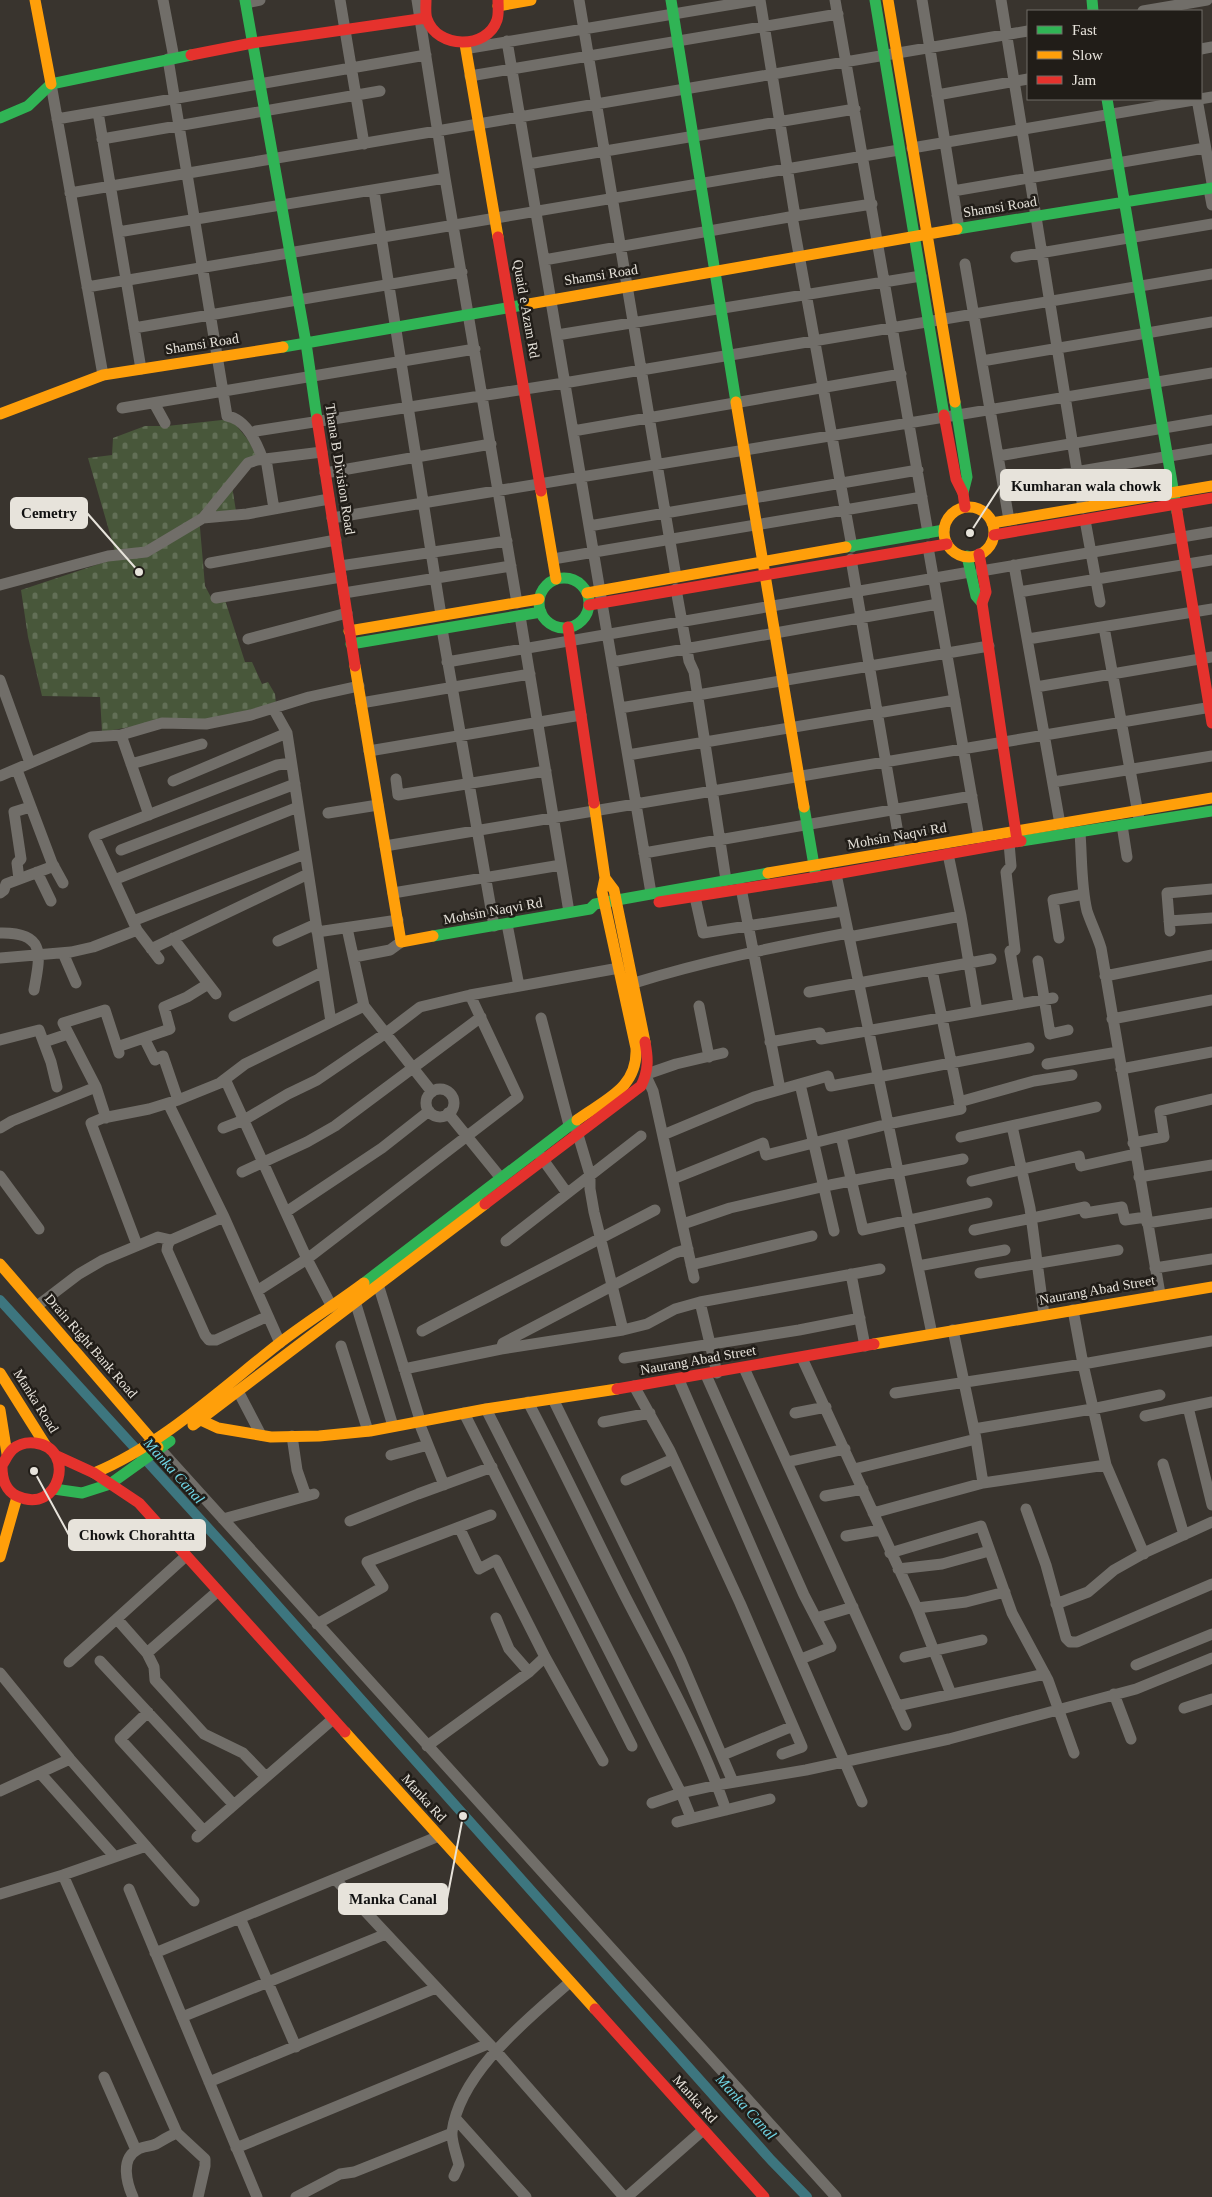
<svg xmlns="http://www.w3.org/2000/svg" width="1212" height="2197" viewBox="0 0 1212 2197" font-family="'Times New Roman',serif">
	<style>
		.cemetery { fill: url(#cemetery-stones) }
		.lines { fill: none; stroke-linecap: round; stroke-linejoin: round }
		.canal { stroke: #3d767f; stroke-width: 10 }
		.street { stroke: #716e69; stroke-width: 11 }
		.fast { stroke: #30b455; stroke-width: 11 }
		.slow { stroke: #ff9f0a; stroke-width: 11 }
		.jam { stroke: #e5322d; stroke-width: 11 }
		.labels { text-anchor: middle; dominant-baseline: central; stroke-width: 5; stroke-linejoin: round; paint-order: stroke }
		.street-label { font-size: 14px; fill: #e7e3db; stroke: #211d18 }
		.water-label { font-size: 15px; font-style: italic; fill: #70d5e5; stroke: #211d18 }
		.leader { fill: none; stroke: #e7e3db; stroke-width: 2 }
		.callout-dot { fill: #e7e3db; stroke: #211d18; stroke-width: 2 }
		.callout { fill: #e7e3db; stroke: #e7e3db; stroke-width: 2 }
		.callout-label { font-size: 15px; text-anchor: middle; font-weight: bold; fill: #111 }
	</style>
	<defs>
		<pattern id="cemetery-stones" width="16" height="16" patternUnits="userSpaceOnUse" patternTransform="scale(1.25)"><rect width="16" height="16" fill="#48573a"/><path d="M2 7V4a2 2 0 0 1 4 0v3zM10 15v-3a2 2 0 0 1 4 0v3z" fill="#626f56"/></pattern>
	</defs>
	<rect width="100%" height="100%" fill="#39342e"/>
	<path class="cemetery" d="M231,419L249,441L256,455L231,480L236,511L199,516L205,586L213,601L225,600L245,662H252L262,684L268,682L275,694L276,704L205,721H163L102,732L100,697L42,696L28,637L21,590L117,558L88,458L112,455L113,438L145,426H167Z"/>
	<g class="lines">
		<path class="canal" d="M0,1300L228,1550L771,2160L807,2197"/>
		<path class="street" d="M163,0L174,58
			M340,0L364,144
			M417,0L445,178L517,603
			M579,0L676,577
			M760,0L795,216
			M835,0L928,533
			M922,0L959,229
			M1001,0L1083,508
			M246,3L260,0
			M1143,11L1207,0
			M507,41L651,893
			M470,48L757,0
			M1201,49L1212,47
			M168,59L227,416C246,419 257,443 263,460
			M470,76L838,14
			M51,84L103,375
			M937,95L1028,79
			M1197,99L1212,183
			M98,112L141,369
			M57,119L426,55
			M102,139L380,91
			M912,148L1212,97
			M528,164L855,109
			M1209,189L1212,205
			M374,191L441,615
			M953,191L1205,148
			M70,193L1028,31
			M792,216L852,547
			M118,232L445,178
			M1016,257L1212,224
			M544,260L795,216L872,204
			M965,264L1009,520
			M87,287L899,150
			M134,328L462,272
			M557,335L921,276
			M982,361L1212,322
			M154,403L165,423
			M122,408L475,349
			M573,431L901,374
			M251,434L256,431L564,383L1212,274
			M998,456L1212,420
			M266,459L274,509
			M325,473L491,444
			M1003,484L1212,449
			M203,518L248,463L257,460L322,452
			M332,518L1212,373
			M1085,520L1100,602
			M589,526L918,470
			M928,547L979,838
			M553,559L922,497
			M851,559L901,851
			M210,563L336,540
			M1014,565L1060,824
			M340,566L507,541
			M981,571L1212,532
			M0,585L108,556L146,552L203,518L247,514L329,499
			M676,589L689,661L694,672L726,880
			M1019,592L1212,560
			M344,593L511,566
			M216,598L341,577
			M520,616L569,912
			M1104,627L1139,819
			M442,629L494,926
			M248,639L347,613
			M1028,639L1212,609
			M447,662L970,572
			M612,662L938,604
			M0,680L30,763
			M1036,687L1212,657
			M361,703L530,674
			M273,708L287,733L331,1022
			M620,708L989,646
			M121,735L149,815
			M369,751L581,715
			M628,755L955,700
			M131,764L202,744
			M17,770L52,863L63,883
			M0,776L91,737L121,735L162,723L206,724L251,715L309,697L359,686
			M396,779L398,795L546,771
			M173,781L287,733
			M1053,782L1212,756
			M328,813L378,805
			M1122,825L1127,857
			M1080,833C1082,859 1081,886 1087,911C1091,923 1097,935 1101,948L1160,1294
			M1009,843L1011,866L1006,872L1015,950L1010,951L1019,1004
			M385,846L1212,707
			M121,850L295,784
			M644,853L972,796
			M948,854L961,916L977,1011
			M37,872L51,901
			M836,874L932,1334
			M19,879L17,863L21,859L14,812L30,807
			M114,880L298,807
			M741,888L780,1089
			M0,893L4,890L6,884L54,866
			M393,893L561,865
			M695,897L703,933L843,911
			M133,921L305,854
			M1169,921L1212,918
			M507,924L519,986
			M347,928L364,1006L432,1092
			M1170,931L1167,893L1212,889
			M317,932L398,920
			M0,933C47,932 40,956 34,990
			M849,937L961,916
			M173,938L216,994
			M1059,938L1053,900L1084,894
			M278,941L316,924
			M151,949L308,874
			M63,953L76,983
			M354,957L390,950L401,942
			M0,958L71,952L93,947L137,930
			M159,959L137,930L94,836L277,765L291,763
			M1038,961L1050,1034L1068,1030
			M1105,976L1212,955
			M634,983C706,961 774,947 848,933
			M809,992L991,959
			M699,1006L709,1057
			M234,1016L323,972
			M541,1018L569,1125
			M1112,1019L1212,1000
			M144,1038L155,1060L163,1056L178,1100
			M0,1040L39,1030L51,1062L57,1087
			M44,1042L68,1034
			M770,1042L820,1033L821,1039L1053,998
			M117,1047L170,1029L164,1007L187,997L208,984
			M1047,1064L1118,1052
			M1121,1069L1212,1052
			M647,1074L676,1064L723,1053
			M646,1076L653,1091L694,1278
			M225,1079L307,1259L332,1307
			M800,1084L834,1231
			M426 1103a14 14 0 1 1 28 0a14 14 0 1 1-28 0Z
			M959,1102L1034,1081L1072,1075
			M168,1103L224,1217L280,1343
			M448,1113L500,1177
			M106,1118L96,1087L63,1023L105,1010L119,1053
			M1012,1126L1030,1208L1044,1315
			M0,1128L12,1121L96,1087
			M223,1128L244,1120L288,1094L317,1080L386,1033L420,1007L470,995L619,968
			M576,1128L590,1175V1189L594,1212L623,1330
			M663,1135L754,1097L828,1076L831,1086L1029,1048
			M841,1136L863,1230L987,1203
			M961,1137L1096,1107
			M1133,1143L1164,1137L1160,1111L1212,1099
			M539,1154L567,1193
			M242,1172L307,1142L335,1126L481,1017
			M0,1176L39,1229
			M1139,1177L1212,1165
			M673,1179L763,1143L766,1155L888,1124L961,1109L932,970
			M972,1181L1079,1156L1081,1166L1135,1154
			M286,1212L382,1148L429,1111
			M224,1217L171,1240L168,1244L167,1250L205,1335L209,1340H216L268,1316
			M1147,1223L1212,1213
			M683,1224L730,1208L830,1185L963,1159
			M974,1230L1085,1207V1213L1122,1207L1125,1220L1146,1217
			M506,1241L641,1136
			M137,1245L91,1123L103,1118L149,1109L178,1100L220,1083L245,1064L364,1006
			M691,1265L812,1236
			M918,1266L1005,1250
			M1155,1268L1212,1259
			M980,1273L1118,1250
			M851,1274L865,1346
			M378,1284L420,1420
			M257,1291L307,1259L518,1097L470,995
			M355,1301L393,1426
			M700,1302L717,1373
			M37,1306L79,1274L103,1260L158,1237L171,1240
			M1073,1310L1083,1364L1106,1465L1144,1554
			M953,1330L976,1439L983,1483
			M422,1331L655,1210
			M341,1346L368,1431
			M501,1349L503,1343L675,1253L688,1249
			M624,1358L799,1330L860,1318
			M802,1358L917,1608L951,1694
			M744,1368L906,1725
			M404,1369L501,1349L623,1330L647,1324L675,1309L700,1302L880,1269
			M706,1375L804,1595L831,1647L801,1659
			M679,1380L862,1802
			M634,1386L670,1451L740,1603L802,1747L782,1754
			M238,1391L261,1435
			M895,1393L1083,1364L1212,1341
			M553,1399L680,1658L733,1782
			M528,1402C562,1466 592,1531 625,1596C661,1666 700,1735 726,1810
			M1188,1407L1212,1505
			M486,1409L681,1793L691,1818
			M464,1413L632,1746
			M795,1413L826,1407
			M1145,1416L1212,1402
			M418,1420L444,1485
			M603,1422L650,1413
			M974,1429L1092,1409L1160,1395
			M292,1436L297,1470L306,1496
			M159,1448L836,2197
			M391,1455L428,1445
			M787,1462L845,1449
			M1163,1464L1184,1535
			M854,1469L976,1439
			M626,1480L673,1459
			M825,1496L863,1489
			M1026,1509L1046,1565L1066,1638L1070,1642H1077L1212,1584
			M873,1513L983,1483L1106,1465
			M223,1519L314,1494
			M350,1521L418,1494L492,1467
			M459,1527L479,1569L496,1560L545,1657L603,1761
			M846,1536L880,1530
			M890,1553L981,1526L1012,1613L1048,1680L1074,1753
			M898,1569L942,1564L989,1551
			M1056,1604L1088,1592L1114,1570L1146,1552L1212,1522
			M917,1608L966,1602L1005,1592
			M496,1618L509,1649L529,1672
			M816,1618L853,1607
			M117,1619L147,1653L154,1667L155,1680L204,1734L243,1753L266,1777
			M317,1624L383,1587L367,1562L491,1515
			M147,1653L218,1591
			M905,1657L982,1640
			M100,1661L234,1805
			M69,1662L186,1556
			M1136,1665L1212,1634
			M0,1673L70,1759L194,1901
			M1114,1694L1131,1739
			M897,1706L1045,1674
			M1184,1708L1212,1699
			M148,1712L120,1739L204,1831
			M427,1746L529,1672L545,1657
			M723,1755L793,1726
			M40,1773L115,1857
			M0,1791L70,1759
			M652,1803L681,1793L717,1785L806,1770L949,1739L1136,1689L1212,1658
			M677,1822L770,1799
			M197,1837L333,1719
			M63,1875L177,2133L205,2159V2166L198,2197
			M336,1880L495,2050L624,2197
			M129,1889L257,2197
			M0,1894L63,1875L146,1846
			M240,1918L296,2047
			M155,1953L439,1836
			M182,2017L386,1934
			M104,2077L136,2150
			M209,2082L436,1988
			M456,2119L526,2197
			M236,2148L488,2044
			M454,2176L459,2165C457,2156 451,2141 452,2132C460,2072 527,2020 570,1982
			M133,2197C127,2184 120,2159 137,2150C142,2146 150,2147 156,2144C163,2140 169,2136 177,2133
			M296,2197L340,2174L354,2172L452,2133
			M627,2197L703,2130"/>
		<path class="fast" d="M245,0L306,343L317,419
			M671,0L736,402
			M875,0L944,415
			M1092,0L1093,11
			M1107,99L1177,512
			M0,118L28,106L51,84L191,55
			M957,229L1212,188
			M283,347L529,304
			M955,402L967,477L963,493
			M846,547L944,530
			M967,556L976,596L982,603
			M539 603a25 25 0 1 1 50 0a25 25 0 1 1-50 0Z
			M351,644L541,612
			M804,807L816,877
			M1021,841L1212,811
			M433,936L590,909L595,904L768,873
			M364,1283L577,1120
			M54,1489L82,1493L110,1484L170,1441"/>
		<path class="slow" d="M35,0L51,84
			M888,0L955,402
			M498,6L531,0
			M465,44L498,237
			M529,304L957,229
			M736,402L804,807
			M0,414L103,375L283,347
			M541,491L556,579
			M944 532a25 25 0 1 1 50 0a25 25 0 1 1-50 0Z
			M992,523L1212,486
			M587,593L846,547
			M349,631L539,599
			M355,666L401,942L433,936
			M768,873L1212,798
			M605,878L614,890L645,1042
			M577,1120C606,1099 638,1088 636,1048L602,892L605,878L594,803
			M0,1264L158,1447
			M874,1344L1212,1287
			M0,1373L46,1446
			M0,1410L7,1454
			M190,1415L218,1428L271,1437L319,1436L370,1431L486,1409L617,1389
			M193,1425L485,1204
			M94,1473C160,1446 221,1389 277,1345C305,1323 336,1304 364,1283
			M0,1557L17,1497
			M345,1732L595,2009"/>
		<path class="jam" d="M426,0C426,6 425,14 427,19C437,49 487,50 497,20C499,14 498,6 498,0
			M191,55L252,43L426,18
			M498,237L541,491
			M944,415L956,479L963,493L965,507
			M317,419L355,666
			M1177,512L1212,723
			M994,535L1212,498
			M979,554L986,592L982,603L1017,840
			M589,605L947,544
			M568,627L594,803
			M659,902L836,874L1021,841
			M485,1204L641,1086C649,1070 648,1058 645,1042
			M617,1389L874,1344
			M57,1456L94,1473L139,1503L345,1732
			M0,1468C5,1462 7,1454 13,1449C19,1444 27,1442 35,1443C77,1448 60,1516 17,1496C6,1491 2,1479 2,1467
			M595,2009L764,2197"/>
	</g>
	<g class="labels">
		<g class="street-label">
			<text transform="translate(1000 207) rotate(-9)">Shamsi Road</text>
			<text transform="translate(601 275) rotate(-9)">Shamsi Road</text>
			<text transform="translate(526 309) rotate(80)">Quaid e Azam Rd</text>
			<text transform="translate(202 344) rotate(-9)">Shamsi Road</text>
			<text transform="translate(340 469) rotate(81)">Thana B Division Road</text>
			<text transform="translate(897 836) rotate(-10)">Mohsin Naqvi Rd</text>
			<text transform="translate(493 911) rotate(-10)">Mohsin Naqvi Rd</text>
			<text transform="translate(1097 1290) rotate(-10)">Naurang Abad Street</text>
			<text transform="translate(91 1346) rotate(49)">Drain Right Bank Road</text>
			<text transform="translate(698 1360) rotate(-10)">Naurang Abad Street</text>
			<text transform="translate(36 1401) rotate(58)">Manka Road</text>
			<text transform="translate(424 1798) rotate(48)">Manka Rd</text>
			<text transform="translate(695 2099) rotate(48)">Manka Rd</text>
		</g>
		<g class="water-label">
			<text transform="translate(174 1471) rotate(48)">Manka Canal</text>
			<text transform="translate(746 2107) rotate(48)">Manka Canal</text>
		</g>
	</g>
	<path class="leader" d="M970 533L1001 485M139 572L87 513M34 1471L69 1535M463 1816L447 1899"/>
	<g class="callout-dot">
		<circle cx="970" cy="533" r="5"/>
		<circle cx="139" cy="572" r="5"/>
		<circle cx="34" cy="1471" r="5"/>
		<circle cx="463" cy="1816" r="5"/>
	</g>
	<g class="callout">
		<rect x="1001" y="470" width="170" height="30" rx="5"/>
		<rect x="11" y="498" width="76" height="30" rx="5"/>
		<rect x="69" y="1520" width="136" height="30" rx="5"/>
		<rect x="339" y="1884" width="108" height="30" rx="5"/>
	</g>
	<g class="callout-label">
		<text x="1086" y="491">Kumharan wala chowk</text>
		<text x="49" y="518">Cemetry</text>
		<text x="137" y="1540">Chowk Chorahtta</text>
		<text x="393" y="1904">Manka Canal</text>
	</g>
	<rect x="1027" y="10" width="175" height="90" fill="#211d18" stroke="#706c66"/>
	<rect x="1037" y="26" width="25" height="8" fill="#30b455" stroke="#706c66"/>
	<text x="1072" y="35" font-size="15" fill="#e7e3db">Fast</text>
	<rect x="1037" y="51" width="25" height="8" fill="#ff9f0a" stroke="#706c66"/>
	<text x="1072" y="60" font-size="15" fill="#e7e3db">Slow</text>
	<rect x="1037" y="76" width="25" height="8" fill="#e5322d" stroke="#706c66"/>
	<text x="1072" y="85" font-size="15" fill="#e7e3db">Jam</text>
</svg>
